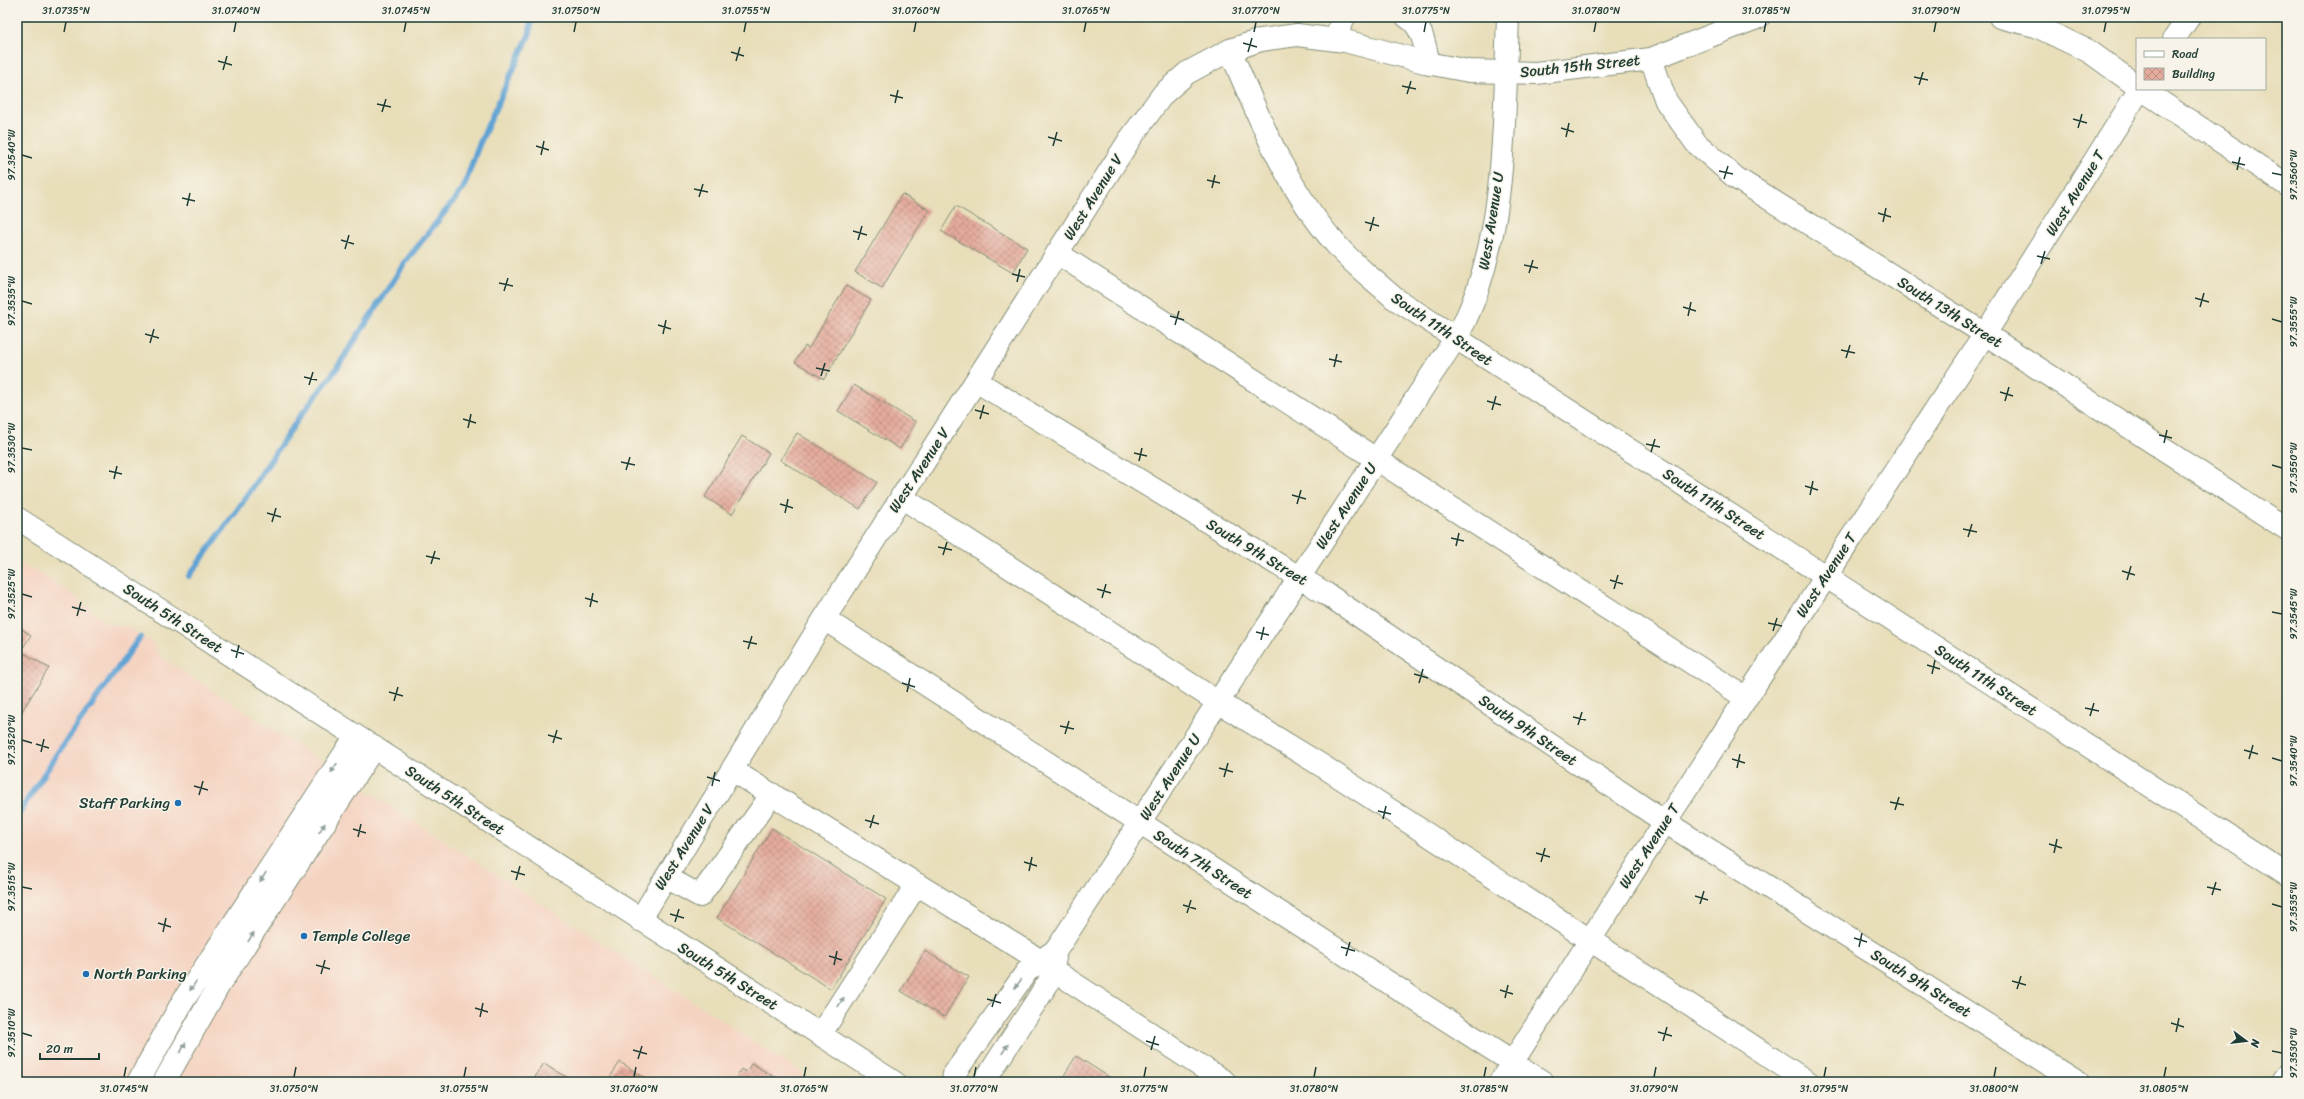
<svg xmlns="http://www.w3.org/2000/svg" width="2304" height="1099" viewBox="0 0 2304 1099" font-family="Sriracha,sans-serif">
	<style>
		.built { fill: #f5d3c1 }
		.lines { fill: none; stroke-linecap: round; stroke-linejoin: round }
		.stream { stroke: #5fa3d4; stroke-width: 6 }
		.building { fill: url(#building-cross-hatch) }
		.minor-casing { stroke: #848e77; stroke-width: 24 }
		.minor { stroke: #fff; stroke-width: 22 }
		.oneway { fill: #8f9e9a }
		.ticks { fill: none; stroke: #1f3d34; stroke-width: 1.5 }
		.poi-dot { fill: #1f6fb2; stroke: #f7f3e8; stroke-width: 1.5 }
		.labels { text-anchor: middle; dominant-baseline: central; stroke-width: 3; stroke-linejoin: round; paint-order: stroke }
		.street-label { font-size: 15px; fill: #1f3d34; stroke: #f7f3e8 }
		.poi-label { font-size: 15px; fill: #1f3d34; stroke: #f7f3e8; text-anchor: start }
		.neatline { fill: none; stroke: #1f3d34; stroke-width: 1.5 }
		.ticks-label { font-size: 10px; text-anchor: middle; fill: #1f3d34 }
	</style>
	<defs>
		<pattern id="building-cross-hatch" width="8" height="8" patternUnits="userSpaceOnUse"><rect width="8" height="8" fill="#e5ac9d"/><path d="M0 0l8 8M0 8l8-8" fill="none" stroke="#b98d81"/></pattern>
	</defs>
	<rect width="100%" height="100%" fill="#f7f3e8"/>
	<filter id="ink" filterUnits="userSpaceOnUse"><feTurbulence type="fractalNoise" baseFrequency=".025" numOctaves="2"/><feDisplacementMap in="SourceGraphic" scale="8" xChannelSelector="R" yChannelSelector="G"/><feConvolveMatrix kernelMatrix="1 2 1 2 8 2 1 2 1" color-interpolation-filters="sRGB"/></filter>
	<filter id="wash" filterUnits="userSpaceOnUse"><feTurbulence type="fractalNoise" baseFrequency=".012" numOctaves="4" result="noise"/><feDisplacementMap in="SourceGraphic" scale="16" xChannelSelector="R" yChannelSelector="G"/><feGaussianBlur stdDeviation="0.9" result="paint"/><feColorMatrix in="noise" values="0 0 0 0 0 0 0 0 0 0 0 0 0 0 0 0 0 1.4 0 .05"/><feComposite in="paint" operator="in"/></filter>
	<g filter="url(#wash)">
		<rect width="100%" height="100%" fill="#e8deba"/>
		<path class="built" d="M17,564L35,570L69,592L107,624L126,626L152,642L161,657L816,1082H17Z"/>
		<g class="lines">
			<path class="stream" d="M189,576L238,509L298,419L335,371L406,261L463,189L478,147L530,33L531,17
				M17,816L61,748L140,637"/>
		</g>
		<g id="blocks">
			<path class="building" d="M902,194L929,210L882,288L855,272Z
				M956,206L1027,248L1013,273L941,231Z
				M846,286L871,300L824,379L795,362L805,346L809,348Z
				M854,385L916,422L900,449L838,411Z
				M797,433L877,482L860,509L780,460Z
				M742,436L769,453L732,514L705,497Z
				M17,626L31,635L21,651L49,668L17,719Z
				M772,828L886,899L831,989L717,918Z
				M925,951L969,977L944,1017L901,991Z
				M1076,1056L1117,1082H1060Z
				M620,1062L651,1082H607Z
				M544,1063L574,1082H532Z
				M752,1063L781,1082H733L741,1069L746,1072Z"/>
		</g>
	</g>
	<g filter="url(#ink)">
		<use href="#blocks" fill-opacity="0" stroke="#848e77" stroke-width="1"/>
		<g class="lines">
			<defs>
				<path id="minor" d="M1407,17C1423,26 1425,47 1429,64
					M2000,17L2036,26L2090,52L2137,86
					M2174,39L2189,17
					M1334,40L1344,17
					M1230,50C1259,117 1285,186 1334,242C1351,263 1374,280 1394,298L2287,874
					M1651,59L1666,101L1696,143L1736,178L1985,334L2287,529
					M2141,89L2287,185
					M1057,253L1746,698
					M976,381L1325,593L1665,822L2078,1082
					M901,497L1218,702L1324,767L1808,1082
					M17,518L894,1082
					M824,619L1543,1082
					M732,770L1041,961
					M666,877L700,896L772,794
					M640,920L824,619L1130,139L1163,94L1187,73L1230,50L1261,40L1297,35L1345,41L1432,64L1469,71L1536,73L1651,59L1759,17
					M1053,970L1225,1082
					M820,1035L917,884
					M138,1082L183,1001L356,736
					M164,1082L219,985L374,747
					M953,1082L954,1074L1027,971L1057,949L1426,383C1439,363 1454,343 1465,321C1507,231 1504,115 1508,17
					M984,1082L1050,980L1055,958
					M1500,1082L1665,822L1985,334L2140,89
					M2282,1082L2287,1075"/>
			</defs>
			<use href="#minor" class="minor-casing"/>
			<use href="#minor" class="minor"/>
		</g>
		<defs><path id="oneway-solid" d="M-6-.8H1V-3.2L6.5 0L1 3.2V.8H-6Z"/></defs>
		<g class="oneway">
			<use href="#oneway-solid" transform="translate(334 768) rotate(123)"/>
			<use href="#oneway-solid" transform="translate(322 828) rotate(-57)"/>
			<use href="#oneway-solid" transform="translate(263 877) rotate(123)"/>
			<use href="#oneway-solid" transform="translate(251 937) rotate(-57)"/>
			<use href="#oneway-solid" transform="translate(1018 984) rotate(125)"/>
			<use href="#oneway-solid" transform="translate(193 986) rotate(124)"/>
			<use href="#oneway-solid" transform="translate(841 1002) rotate(-57)"/>
			<use href="#oneway-solid" transform="translate(183 1048) rotate(-61)"/>
			<use href="#oneway-solid" transform="translate(1005 1049) rotate(-57)"/>
		</g>
	</g>
	<path class="ticks" d="M64,32L66,22M234,32L236,22M404,32L406,22M574,32L576,22M744,32L746,22M914,32L916,22M1084,32L1086,22M1254,32L1256,22M1424,32L1426,22M1594,32L1596,22M1764,32L1766,22M1934,32L1936,22M2104,32L2106,22M1243,43L1257,47M731,52L744,56M1248,52L1252,38M218,61L232,65M736,61L740,47M223,70L227,56M1914,77L1928,80M1919,85L1923,72M1402,86L1416,89M1407,94L1411,81M890,95L903,98M895,103L898,90M377,104L391,107M382,112L386,99M2073,119L2087,123M1561,128L1574,132M2078,128L2082,114M1048,137L1062,141M1566,137L1569,123M536,146L549,150M1053,146L1057,132M22,155L32,158M541,155L544,141M2232,162L2245,165M2237,170L2240,157M1719,171L1733,174M2272,173L2282,175M1724,179L1728,166M1207,180L1220,183M1212,188L1215,175M694,189L708,192M699,197L703,184M182,198L195,201M187,206L190,193M1878,213L1891,217M1365,222L1379,226M1883,222L1886,208M853,231L867,235M1370,231L1374,217M341,240L354,244M858,240L862,226M345,249L349,235M2037,256L2050,259M2041,264L2045,251M1524,265L1538,268M1529,273L1533,260M1012,274L1025,277M1017,282L1020,269M499,283L513,286M504,291L508,278M2195,298L2209,302M22,301L32,304M1683,307L1696,311M2200,307L2204,293M1170,316L1184,320M1688,316L1691,302M2272,319L2282,322M658,325L671,329M1175,325L1179,311M145,334L159,338M663,334L666,320M150,343L154,329M1841,350L1855,353M1846,358L1850,345M1329,359L1342,362M1334,367L1337,354M816,368L830,371M821,376L825,363M304,377L317,380M309,385L313,372M2000,392L2013,396M1487,401L1501,405M2005,401L2009,387M975,410L989,414M1492,410L1496,396M463,419L476,423M980,419L984,405M468,428L471,414M2159,435L2172,438M2164,443L2167,430M1646,444L1660,447M22,448L32,450M1651,452L1655,439M1134,453L1147,456M1139,461L1142,448M621,462L635,465M2272,465L2282,468M626,470L630,457M109,471L122,474M114,479L117,466M1805,486L1818,490M1292,495L1306,499M1810,495L1813,481M780,504L793,508M1297,504L1301,490M267,513L281,517M785,513L788,499M272,522L276,508M1963,529L1977,532M1968,537L1972,524M1451,538L1464,541M1456,546L1459,533M938,547L952,550M943,555L947,542M426,556L440,559M431,564L435,551M2122,571L2135,575M1610,580L1623,584M2127,580L2131,566M1097,589L1111,593M1614,589L1618,575M22,594L32,597M585,598L598,602M1102,598L1106,584M72,607L86,611M590,607L593,593M2272,612L2282,614M77,616L81,602M1768,623L1782,626M1773,631L1777,618M1256,632L1269,635M1261,640L1264,627M743,641L757,644M748,649L752,636M231,650L244,654M236,658L239,645M1927,665L1940,669M1414,674L1428,678M1932,674L1935,660M902,683L915,687M1419,683L1423,669M389,692L403,696M907,692L910,678M394,701L398,687M2085,708L2099,711M2090,716L2094,703M1573,717L1586,720M1578,725L1582,712M1060,726L1074,729M1065,734L1069,721M548,735L562,739M22,740L32,743M553,743L557,730M36,744L49,748M2244,750L2258,754M41,752L44,739M2272,758L2282,761M1732,759L1745,763M2249,759L2253,745M1219,768L1233,772M1737,768L1740,754M707,777L720,781M1224,777L1228,763M194,786L208,790M712,786L715,772M199,795L203,781M1890,802L1904,805M1895,810L1899,797M1378,811L1391,814M1383,819L1386,806M865,820L879,824M870,828L874,815M353,829L366,833M358,837L361,824M2049,844L2062,848M1536,853L1550,857M2054,853L2057,839M1024,862L1037,866M1541,862L1545,848M511,871L525,875M1029,871L1032,857M516,880L520,866M22,887L32,889M2207,887L2221,890M2212,895L2216,882M1695,896L1708,900M1700,904L1704,891M2272,904L2282,907M1183,905L1196,909M1187,913L1191,900M670,914L684,918M675,922L679,909M158,923L171,927M163,932L166,918M1854,938L1867,942M1341,947L1355,951M1859,947L1862,933M829,956L842,960M1346,956L1350,942M316,965L330,969M834,965L837,951M321,974L325,960M2012,981L2026,985M2017,989L2021,976M1500,990L1513,994M1505,998L1508,985M987,999L1001,1003M992,1007L996,994M475,1008L488,1012M480,1017L483,1003M2171,1023L2184,1027M1658,1032L1672,1036M2176,1032L2179,1018M22,1033L32,1036M1146,1041L1159,1045M1663,1041L1667,1027M633,1050L647,1054M1151,1050L1155,1036M2272,1051L2282,1053M638,1059L642,1046M124,1077L126,1067M294,1077L296,1067M464,1077L466,1067M634,1077L636,1067M804,1077L806,1067M974,1077L976,1067M1144,1077L1146,1067M1314,1077L1316,1067M1484,1077L1486,1067M1654,1077L1656,1067M1824,1077L1826,1067M1994,1077L1996,1067M2164,1077L2166,1067"/>
	<g class="poi-dot">
		<circle cx="178" cy="803" r="4"/>
		<circle cx="304" cy="936" r="4"/>
		<circle cx="86" cy="974" r="4"/>
	</g>
	<g class="labels">
		<g class="street-label">
			<text transform="translate(1580 66) rotate(-6)">South 15th Street</text>
			<text transform="translate(2075 193) rotate(-58)">West Avenue T</text>
			<text transform="translate(1093 197) rotate(-58)">West Avenue V</text>
			<text transform="translate(1491 221) rotate(-81)">West Avenue U</text>
			<text transform="translate(1950 312) rotate(32)">South 13th Street</text>
			<text transform="translate(1442 329) rotate(34)">South 11th Street</text>
			<text transform="translate(919 470) rotate(-57)">West Avenue V</text>
			<text transform="translate(1714 504) rotate(33)">South 11th Street</text>
			<text transform="translate(1346 506) rotate(-57)">West Avenue U</text>
			<text transform="translate(1257 552) rotate(31)">South 9th Street</text>
			<text transform="translate(1826 575) rotate(-57)">West Avenue T</text>
			<text transform="translate(173 618) rotate(33)">South 5th Street</text>
			<text transform="translate(1986 680) rotate(33)">South 11th Street</text>
			<text transform="translate(1528 730) rotate(34)">South 9th Street</text>
			<text transform="translate(1170 777) rotate(-57)">West Avenue U</text>
			<text transform="translate(455 800) rotate(33)">South 5th Street</text>
			<text transform="translate(1649 846) rotate(-57)">West Avenue T</text>
			<text transform="translate(684 847) rotate(-58)">West Avenue V</text>
			<text transform="translate(1203 864) rotate(33)">South 7th Street</text>
			<text transform="translate(728 976) rotate(32)">South 5th Street</text>
			<text transform="translate(1921 983) rotate(32)">South 9th Street</text>
		</g>
		<g class="poi-label">
			<text x="170" y="803" text-anchor="end">Staff Parking</text>
			<text x="312" y="936">Temple College</text>
			<text x="94" y="974">North Parking</text>
		</g>
	</g>
	<rect width="2304" height="1099" fill="none" stroke="#f7f3e8" stroke-width="44"/>
	<rect x="2136" y="38" width="130" height="52" fill="#f7f3e8" stroke="#a1aaa0"/>
	<rect x="2144" y="51" width="20" height="6" fill="#ffffff" stroke="#a1aaa0"/>
	<text x="2172" y="58" font-size="12" fill="#1f3d34">Road</text>
	<rect x="2144" y="68" width="20" height="12" fill="url(#building-cross-hatch)" stroke="#a1aaa0"/>
	<text x="2172" y="78" font-size="12" fill="#1f3d34">Building</text>
	<g transform="translate(2246 1041) rotate(105)" stroke="#f7f3e8" stroke-width="3" paint-order="stroke">
	<path d="M0-3L7 15L0 10L-7 15Z" fill="#1f3d34"/>
	<text y="-6" font-size="11" font-weight="bold" text-anchor="middle" fill="#1f3d34">N</text>
	</g>
	<path d="M40 1053v6h59v-6" fill="none" stroke="#1f3d34" stroke-width="2"/>
	<text x="46" y="1053" font-size="12" fill="#1f3d34" stroke="#f7f3e8" stroke-width="3" paint-order="stroke">20 m</text>
	<rect x="22" y="22" width="2260" height="1055" class="neatline"/>
	<g class="ticks-label">
		<text x="66" y="14">31.0735°N</text>
		<text x="236" y="14">31.0740°N</text>
		<text x="406" y="14">31.0745°N</text>
		<text x="576" y="14">31.0750°N</text>
		<text x="746" y="14">31.0755°N</text>
		<text x="916" y="14">31.0760°N</text>
		<text x="1086" y="14">31.0765°N</text>
		<text x="1256" y="14">31.0770°N</text>
		<text x="1426" y="14">31.0775°N</text>
		<text x="1596" y="14">31.0780°N</text>
		<text x="1766" y="14">31.0785°N</text>
		<text x="1936" y="14">31.0790°N</text>
		<text x="2106" y="14">31.0795°N</text>
		<text transform="translate(11 155) rotate(-90)" y="4">97.3540°W</text>
		<text transform="translate(2293 175) rotate(-90)" y="4">97.3560°W</text>
		<text transform="translate(11 301) rotate(-90)" y="4">97.3535°W</text>
		<text transform="translate(2293 322) rotate(-90)" y="4">97.3555°W</text>
		<text transform="translate(11 448) rotate(-90)" y="4">97.3530°W</text>
		<text transform="translate(2293 468) rotate(-90)" y="4">97.3550°W</text>
		<text transform="translate(11 594) rotate(-90)" y="4">97.3525°W</text>
		<text transform="translate(2293 614) rotate(-90)" y="4">97.3545°W</text>
		<text transform="translate(11 740) rotate(-90)" y="4">97.3520°W</text>
		<text transform="translate(2293 761) rotate(-90)" y="4">97.3540°W</text>
		<text transform="translate(11 887) rotate(-90)" y="4">97.3515°W</text>
		<text transform="translate(2293 907) rotate(-90)" y="4">97.3535°W</text>
		<text transform="translate(11 1033) rotate(-90)" y="4">97.3510°W</text>
		<text transform="translate(2293 1053) rotate(-90)" y="4">97.3530°W</text>
		<text x="124" y="1092">31.0745°N</text>
		<text x="294" y="1092">31.0750°N</text>
		<text x="464" y="1092">31.0755°N</text>
		<text x="634" y="1092">31.0760°N</text>
		<text x="804" y="1092">31.0765°N</text>
		<text x="974" y="1092">31.0770°N</text>
		<text x="1144" y="1092">31.0775°N</text>
		<text x="1314" y="1092">31.0780°N</text>
		<text x="1484" y="1092">31.0785°N</text>
		<text x="1654" y="1092">31.0790°N</text>
		<text x="1824" y="1092">31.0795°N</text>
		<text x="1994" y="1092">31.0800°N</text>
		<text x="2164" y="1092">31.0805°N</text>
	</g>
</svg>
